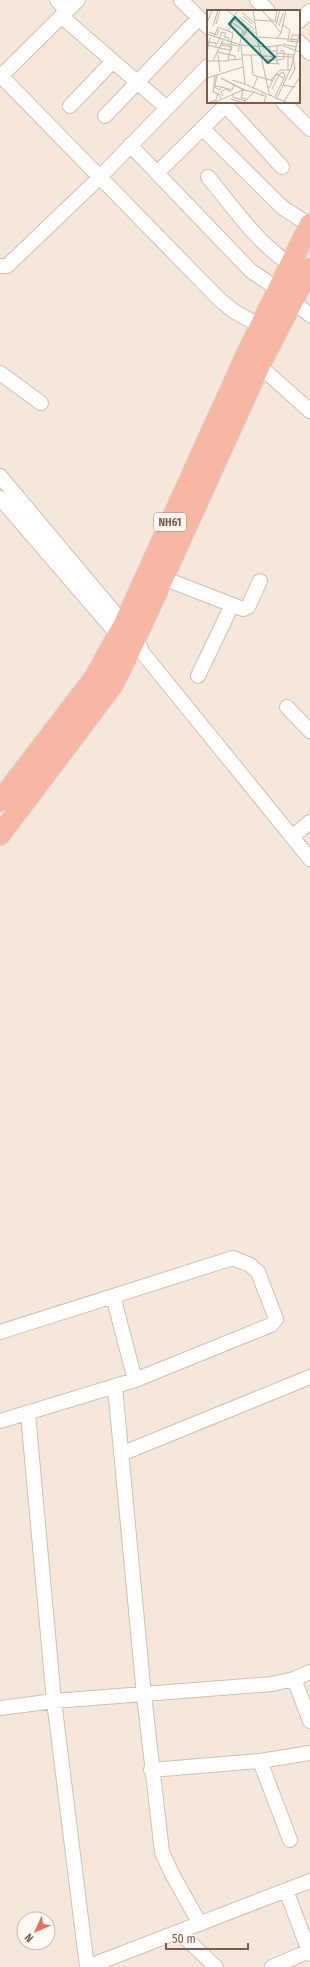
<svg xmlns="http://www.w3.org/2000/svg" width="310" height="1967" viewBox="0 0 310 1967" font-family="'Fira Sans Condensed',sans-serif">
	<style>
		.residential { fill: #f5e8da; fill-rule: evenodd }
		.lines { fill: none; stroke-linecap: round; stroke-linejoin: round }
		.minor-casing { stroke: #d1beb0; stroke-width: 16 }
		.highway-casing { stroke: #dad1cd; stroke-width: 22 }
		.minor { stroke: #fff; stroke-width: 14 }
		.highway { stroke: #f7b7a3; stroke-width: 20 }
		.labels { text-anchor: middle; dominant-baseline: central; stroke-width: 4; stroke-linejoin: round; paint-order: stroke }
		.shield { fill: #fffaf3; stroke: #a28b7f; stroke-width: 1 }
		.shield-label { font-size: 11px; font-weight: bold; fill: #7a5c4d }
		.inset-road { fill: none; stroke: #c5b3a7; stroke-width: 1 }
		.view { fill: #0f766e; fill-opacity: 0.15; stroke: #0f766e; stroke-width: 2 }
		.inset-edge { fill: none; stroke: #7a5c4d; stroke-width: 2 }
	</style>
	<rect width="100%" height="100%" fill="#fdf6ec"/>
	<path class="residential" d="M0,0H310V1967H0ZM208,11H299V102H208ZM24,1919H48V1943H24Z"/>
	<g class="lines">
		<defs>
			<path id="minor" d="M57,0L67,11
				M181,0L208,27
				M257,0L268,11
				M61,16L167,108
				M299,21L310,11
				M299,42L310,53
				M0,75L220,300L235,312L268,330
				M1,76L78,0
				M283,102L310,129
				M70,106L113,61
				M105,116L199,18
				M202,128L283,208L310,225
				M130,145L251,271L278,289
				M157,173L224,107L228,108L282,167
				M208,177C233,207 257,243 290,264
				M0,266H7L99,178L208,66
				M293,301L310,315
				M253,360L310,411
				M0,373L41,403
				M0,476L124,624L137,636L142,652L310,859
				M0,498L123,641
				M163,578L243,609L248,607L260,581
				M198,676L232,605
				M287,707L310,731
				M292,837L310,822
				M113,1296L135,1380
				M0,1332L233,1258L250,1265L258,1272L276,1319L271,1325L135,1380L0,1421
				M115,1387L144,1695L162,1852L172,1874L200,1924
				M28,1414L54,1701L87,1967
				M121,1454L310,1377
				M294,1679L310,1721
				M0,1708L54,1701L272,1684L294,1679L310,1672
				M260,1761L290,1840
				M151,1770L260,1761L310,1753
				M286,1890L310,1954
				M179,1932L216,1967
				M87,1967L310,1881
				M272,1967L309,1951"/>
			<path id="highway" d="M0,801L94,678L124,624L246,355L310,224
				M0,835L113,685L137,636L260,365L310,268"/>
		</defs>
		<use href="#minor" class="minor-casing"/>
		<use href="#highway" class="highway-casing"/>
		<use href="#minor" class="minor"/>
		<use href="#highway" class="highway"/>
	</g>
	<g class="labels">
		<rect class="shield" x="154" y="513" width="32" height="18" rx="3"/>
		<g class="shield-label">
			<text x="170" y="522">NH61</text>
		</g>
	</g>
	<g transform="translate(207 10)">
		<rect width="93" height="93" fill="#fdf6ec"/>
		<path class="inset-road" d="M20,0L49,24M46,0L50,27M59,0L56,1L74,23L70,28M35,2L46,12M36,6L45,14M32,7L47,19M62,8L68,12L70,0M27,9L39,19M48,10L64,11M25,12L37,21M0,13L5,0M9,14L13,0M22,14L31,0M69,15L73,0M76,15L83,20L81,29M6,16L11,0M72,16L76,3M40,17L36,26L42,18M2,22L10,25L12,20L10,19M19,23L17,27L22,28L21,32M74,23L79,0M0,24L34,35L60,37L74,35M7,27L11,17L21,21L28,7M50,27L62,83L66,87L82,93M51,27L93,30M80,31L93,32M0,32L9,33V37M85,32V25H93M14,33L31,36M10,34L15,22L19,23M76,34L89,37M0,35L22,40M14,35L25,37L24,41M34,35L35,45H55M74,35L93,42M62,36L63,41H70M0,41L3,28M10,42L28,46V49M31,42L36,20M70,43L87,45M11,45L13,62M35,45L38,74L64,86M44,45L46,65L66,71M81,45V60M55,46L86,47M21,50L35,49M57,50H70V36M0,51H21L26,23L21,21M6,51L16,30M58,53L73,54M70,54V50L77,49V41H73M10,65L8,76L15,77M8,66L6,82L12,84L14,89M0,68L36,57M25,70L38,74M64,70L73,60H84M82,70L88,59L86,47M76,75L88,77M7,77L13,80L15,77L25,80L27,75M46,78L51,66M62,78L69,64L77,68M65,79L72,65M38,80L14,68L36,80L34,88L39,89M26,84V87L38,91M54,85L59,86L57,93M16,86L14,82L18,79L24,82M68,87L78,66L76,62L71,65M70,88L84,58L92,25M24,89L36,93M77,91L93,67M3,92L9,90L11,83M6,93L36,80L47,82M36,93L47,82L54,85L56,82"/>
		<path class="view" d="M28,7L68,47L61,53L22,14Z"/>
		<rect width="93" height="93" class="inset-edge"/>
	</g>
	<g transform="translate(36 1931) rotate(225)"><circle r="19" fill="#fffaf3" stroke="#cabbb1"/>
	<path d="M0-3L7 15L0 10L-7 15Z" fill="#e76f51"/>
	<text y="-6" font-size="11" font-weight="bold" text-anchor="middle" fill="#7a5c4d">N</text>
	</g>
	<path d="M166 1943v6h82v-6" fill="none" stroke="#7a5c4d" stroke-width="2"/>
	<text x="172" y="1943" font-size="12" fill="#7a5c4d" stroke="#fffaf3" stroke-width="3" paint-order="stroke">50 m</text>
</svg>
